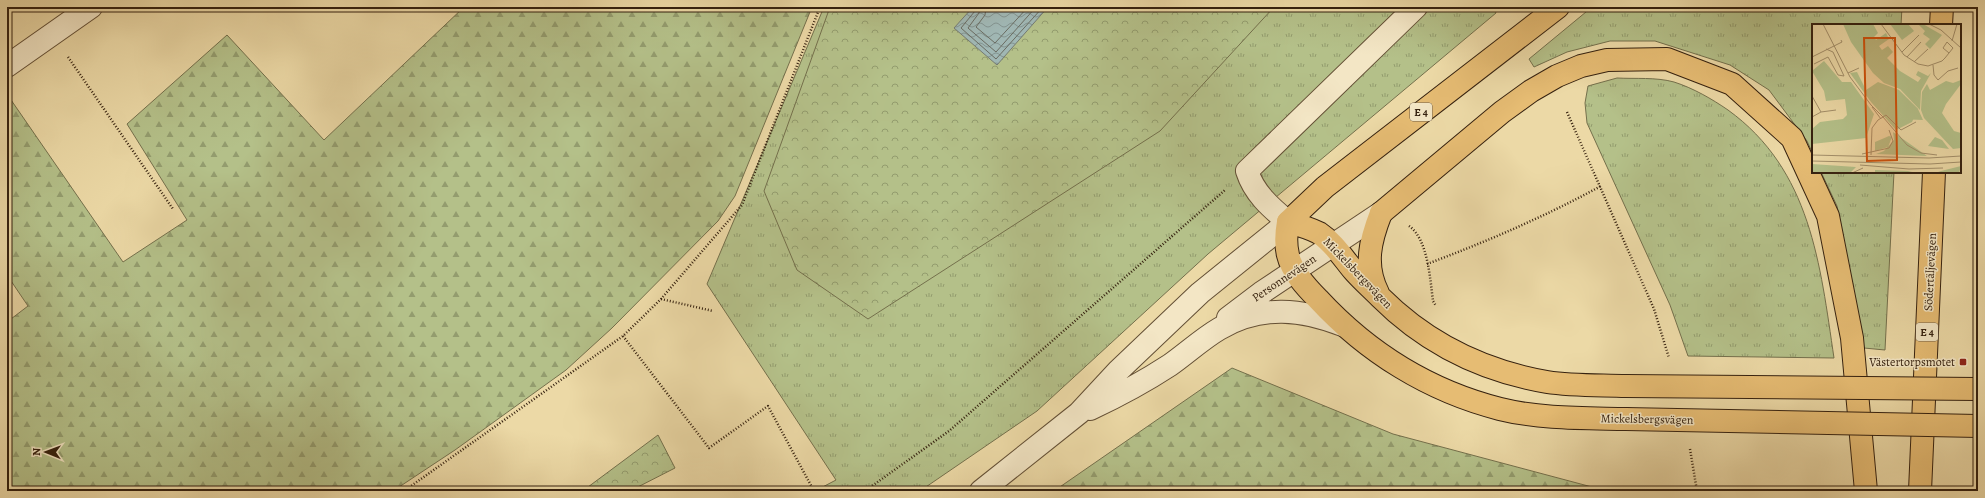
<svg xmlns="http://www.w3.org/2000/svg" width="1985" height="498" viewBox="0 0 1985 498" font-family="Alegreya,serif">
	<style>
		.grass { fill: url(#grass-tufts); stroke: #74704c }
		.forest { fill: url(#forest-firs); stroke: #74704c }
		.park { fill: url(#park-crowns); stroke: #74704c }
		.water { fill: url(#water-waves); stroke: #757b72 }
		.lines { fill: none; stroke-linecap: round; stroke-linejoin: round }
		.shore { stroke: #6a6c62; stroke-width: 1 }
		.minor-casing { stroke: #634f35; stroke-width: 24 }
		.major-casing { stroke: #35210f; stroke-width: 24 }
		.highway-casing { stroke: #35210f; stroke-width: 24 }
		.path { stroke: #35210f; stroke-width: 2.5; stroke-dasharray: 1 2; stroke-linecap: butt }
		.minor { stroke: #f3e6c5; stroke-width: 22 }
		.major { stroke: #e6bc73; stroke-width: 22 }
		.highway { stroke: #e6bc73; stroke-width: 22 }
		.major-bridge-casing { stroke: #35210f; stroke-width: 24; stroke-linecap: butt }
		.major-bridge { stroke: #e6bc73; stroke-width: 22 }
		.poi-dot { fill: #8f2418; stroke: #f3e6c5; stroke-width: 1.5 }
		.labels { text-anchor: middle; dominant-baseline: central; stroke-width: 3; stroke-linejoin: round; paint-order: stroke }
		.shield { fill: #f3e6c5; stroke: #6e5c46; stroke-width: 1 }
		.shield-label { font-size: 11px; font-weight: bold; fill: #35210f }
		.street-label { font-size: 12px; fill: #35210f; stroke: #f3e6c5 }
		.poi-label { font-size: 12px; fill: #35210f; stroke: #f3e6c5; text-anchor: end }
		.inset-road { fill: none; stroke: #a38f6a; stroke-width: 1 }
		.view { fill: #cd510c; fill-opacity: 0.15; stroke: #cd510c; stroke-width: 2 }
		.inset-edge { fill: none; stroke: #35210f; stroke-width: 2 }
	</style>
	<defs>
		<pattern id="grass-tufts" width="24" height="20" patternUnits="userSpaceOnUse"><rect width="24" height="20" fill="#b4c089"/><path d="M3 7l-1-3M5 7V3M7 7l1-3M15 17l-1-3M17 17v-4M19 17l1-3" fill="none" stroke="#939c6e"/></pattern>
		<pattern id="forest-firs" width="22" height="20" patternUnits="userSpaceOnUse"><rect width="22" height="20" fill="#b4c089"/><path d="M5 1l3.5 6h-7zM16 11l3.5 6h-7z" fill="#939c6e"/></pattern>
		<pattern id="park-crowns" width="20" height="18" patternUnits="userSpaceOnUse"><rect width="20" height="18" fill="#b4c089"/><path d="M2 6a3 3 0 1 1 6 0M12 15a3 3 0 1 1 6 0" fill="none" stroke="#939c6e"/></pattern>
		<pattern id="water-waves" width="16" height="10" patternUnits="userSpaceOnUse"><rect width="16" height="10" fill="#a0b7b4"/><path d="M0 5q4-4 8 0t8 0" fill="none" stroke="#839491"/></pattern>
	</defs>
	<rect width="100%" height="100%" fill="#ecd9a6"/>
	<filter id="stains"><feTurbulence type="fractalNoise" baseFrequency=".005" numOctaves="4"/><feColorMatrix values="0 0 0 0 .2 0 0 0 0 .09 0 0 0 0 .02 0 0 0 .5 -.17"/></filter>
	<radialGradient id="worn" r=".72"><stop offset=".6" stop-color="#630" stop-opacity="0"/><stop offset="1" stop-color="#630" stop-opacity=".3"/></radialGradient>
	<path class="grass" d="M824,7H1494L1496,13L1208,254L1037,411L920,491H815L836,480L707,284Z
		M1592,7H1902L1901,25H1813V154L1807,141L1769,90L1730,65L1655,41H1610L1567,52L1534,67L1529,59Z
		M1617,78C1635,79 1656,77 1674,82C1693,88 1712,99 1728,110C1811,170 1820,264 1834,358L1688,356L1670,305L1587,123L1585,103L1588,86Z
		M1821,172H1894L1885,350L1864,348L1837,206Z"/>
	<path class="forest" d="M464,7H812L735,196L718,221L612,328L566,370L455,450L393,491H7V322L28,306L7,275V98L9,97L123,262L187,220L127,124L227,35L324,140Z
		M1232,368L1393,434L1607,491H1054Z"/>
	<path class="park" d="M830,7H1274L1160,131L868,319L797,270L764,191Z
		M658,435L675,468L630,491H590L588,487Z"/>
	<path class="water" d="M973,7H1048L997,65L954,28Z"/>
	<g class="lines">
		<path class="shore" d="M975,7V11L961,28L996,59L1043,7
			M980,7L979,13L968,28L996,52L1036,7
			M986,7L985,15L976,27L995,43L1028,7"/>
		<defs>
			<path id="minor" d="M7,66L91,7
				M1228,318L1261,293L1381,213
				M1090,409C1118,396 1144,382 1170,365C1187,353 1202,339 1219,329C1261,304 1303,309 1345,326
				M981,491L1079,413L1118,371L1200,293L1288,222C1270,207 1254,193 1247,171L1416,7"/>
			<path id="major" d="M1378,293C1364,265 1370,241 1381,213
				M1626,419C1584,418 1540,419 1500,409C1429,391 1367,352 1318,299C1306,287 1292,272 1288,255C1285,243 1286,233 1288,222C1299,225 1309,228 1319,233C1334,243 1343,258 1354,271C1362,280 1371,288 1380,297C1426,343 1483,371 1547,382C1573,386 1600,385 1626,386"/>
			<path id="highway" d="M1941,25L1942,7
				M1381,213L1502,112L1531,91L1557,76L1581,66L1607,60L1667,59L1732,84L1792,138L1828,216L1852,338L1866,491
				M1288,222L1325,187L1558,7
				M1920,491L1934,172"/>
		</defs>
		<use href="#minor" class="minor-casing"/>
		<use href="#major" class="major-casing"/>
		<use href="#highway" class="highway-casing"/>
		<path class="path" d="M68,57L173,209
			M1567,112L1654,309L1669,358
			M1409,226C1428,239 1430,279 1433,301L1436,306
			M1427,264C1488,241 1544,217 1601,186
			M661,299L713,311
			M623,336L709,448L768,406L814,491
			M1690,449L1697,491
			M404,491L623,336L661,299L742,205L820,7
			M865,491L949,431L1225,190"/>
		<use href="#minor" class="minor"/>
		<use href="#major" class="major"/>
		<use href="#highway" class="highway"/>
		<defs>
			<path id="major-bridge" d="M1626,386L1978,389
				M1626,419L1978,426"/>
		</defs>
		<use href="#major-bridge" class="major-bridge-casing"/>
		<use href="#major-bridge" class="major-bridge"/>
	</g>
	<rect class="poi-dot" x="1959" y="358" width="8" height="8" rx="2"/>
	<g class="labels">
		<g class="shield">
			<rect x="1410" y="103" width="22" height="18" rx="3"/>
			<rect x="1916" y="323" width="22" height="18" rx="3"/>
		</g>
		<g class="shield-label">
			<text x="1421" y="112">E 4</text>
			<text x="1927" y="332">E 4</text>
		</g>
		<g class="street-label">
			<text transform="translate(1930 272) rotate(-87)">Södertäljevägen</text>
			<text transform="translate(1358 273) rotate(46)">Mickelsbergsvägen</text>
			<text transform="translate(1284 278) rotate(-34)">Personnevägen</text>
			<text transform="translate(1647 419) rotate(1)">Mickelsbergsvägen</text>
		</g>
		<g class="poi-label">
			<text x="1955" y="362">Västertorpsmotet</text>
		</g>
	</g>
	<g transform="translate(1812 24)">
		<rect width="149" height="149" fill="#ecd9a6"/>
		<path d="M45,48L54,66L66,58L87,66L106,85L100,98L84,106L59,78L38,49ZM81,108L115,132L64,130L72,127L82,116ZM77,112L80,113L76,123L63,127V118ZM149,142L147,149H123L129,147ZM63,146L96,147L104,149H63Z" fill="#b4c089"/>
		<path d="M31,0H61L66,9L62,13L64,16L74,9L77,15L67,22L70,26L76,22L81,28L75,34L88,47L106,58L109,54L104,51L106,47L116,52L119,49L109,67L108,86L88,65L72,59L61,49L39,18ZM78,0H96L102,7L90,16ZM106,0H111L130,11L118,25L113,20L118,15L111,10L113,7ZM12,37L30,58H39L62,90L54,114L0,120V105L8,98L31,95L35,91L33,75L14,77L12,67L0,47ZM149,56V60L134,80L130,89L142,107L149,109V124L141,125L112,94L109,86L110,68L115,60L118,66L134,57L141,59ZM0,140L44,143L38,149H0Z" fill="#b4c089"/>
		<path d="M72,61L86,66L106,85L111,96L87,95L76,85L64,68ZM123,113L130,116L137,125L116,122Z" fill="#b4c089"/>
		<path class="inset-road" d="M11,0L38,53L59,81L71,93L74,91L89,106L104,98M69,0L92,31L106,40L116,42L130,37L133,34L141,24L135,18L131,24L137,29M117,0L129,6L149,24M140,17L145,0M90,28L107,11M0,33L30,18L29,16M95,33L109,18M102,38L116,25M2,40L16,33L26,51L32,52L21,28L14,25M121,41L122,51L126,56L136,47L146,44M36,49L47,44M0,72L9,88L0,93M60,83L69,95M9,88L24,86M71,93L95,121L109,129L125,131M50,130L77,124L81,117L77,106M0,131L117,134L149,132M59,131L60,104L66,96L71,93M0,137L118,140L149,138M48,141L97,145L131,144M40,149L51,144"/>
		<path class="view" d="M52,14H83L85,136L55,137Z"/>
		<rect width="149" height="149" class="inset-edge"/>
	</g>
	<rect width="1985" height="498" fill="none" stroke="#ecd9a6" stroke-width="24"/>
	<rect x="8" y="8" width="1969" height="482" fill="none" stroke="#35210f" stroke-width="2"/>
	<rect x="12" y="12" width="1961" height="474" fill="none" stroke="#35210f"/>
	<g transform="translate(46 452) rotate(271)" stroke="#f3e6c5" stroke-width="3" paint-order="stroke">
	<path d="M0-3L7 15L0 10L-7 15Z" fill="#35210f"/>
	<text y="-6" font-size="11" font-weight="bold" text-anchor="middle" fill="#35210f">N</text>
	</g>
	<rect width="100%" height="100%" filter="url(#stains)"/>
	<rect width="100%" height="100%" fill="url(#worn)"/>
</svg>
